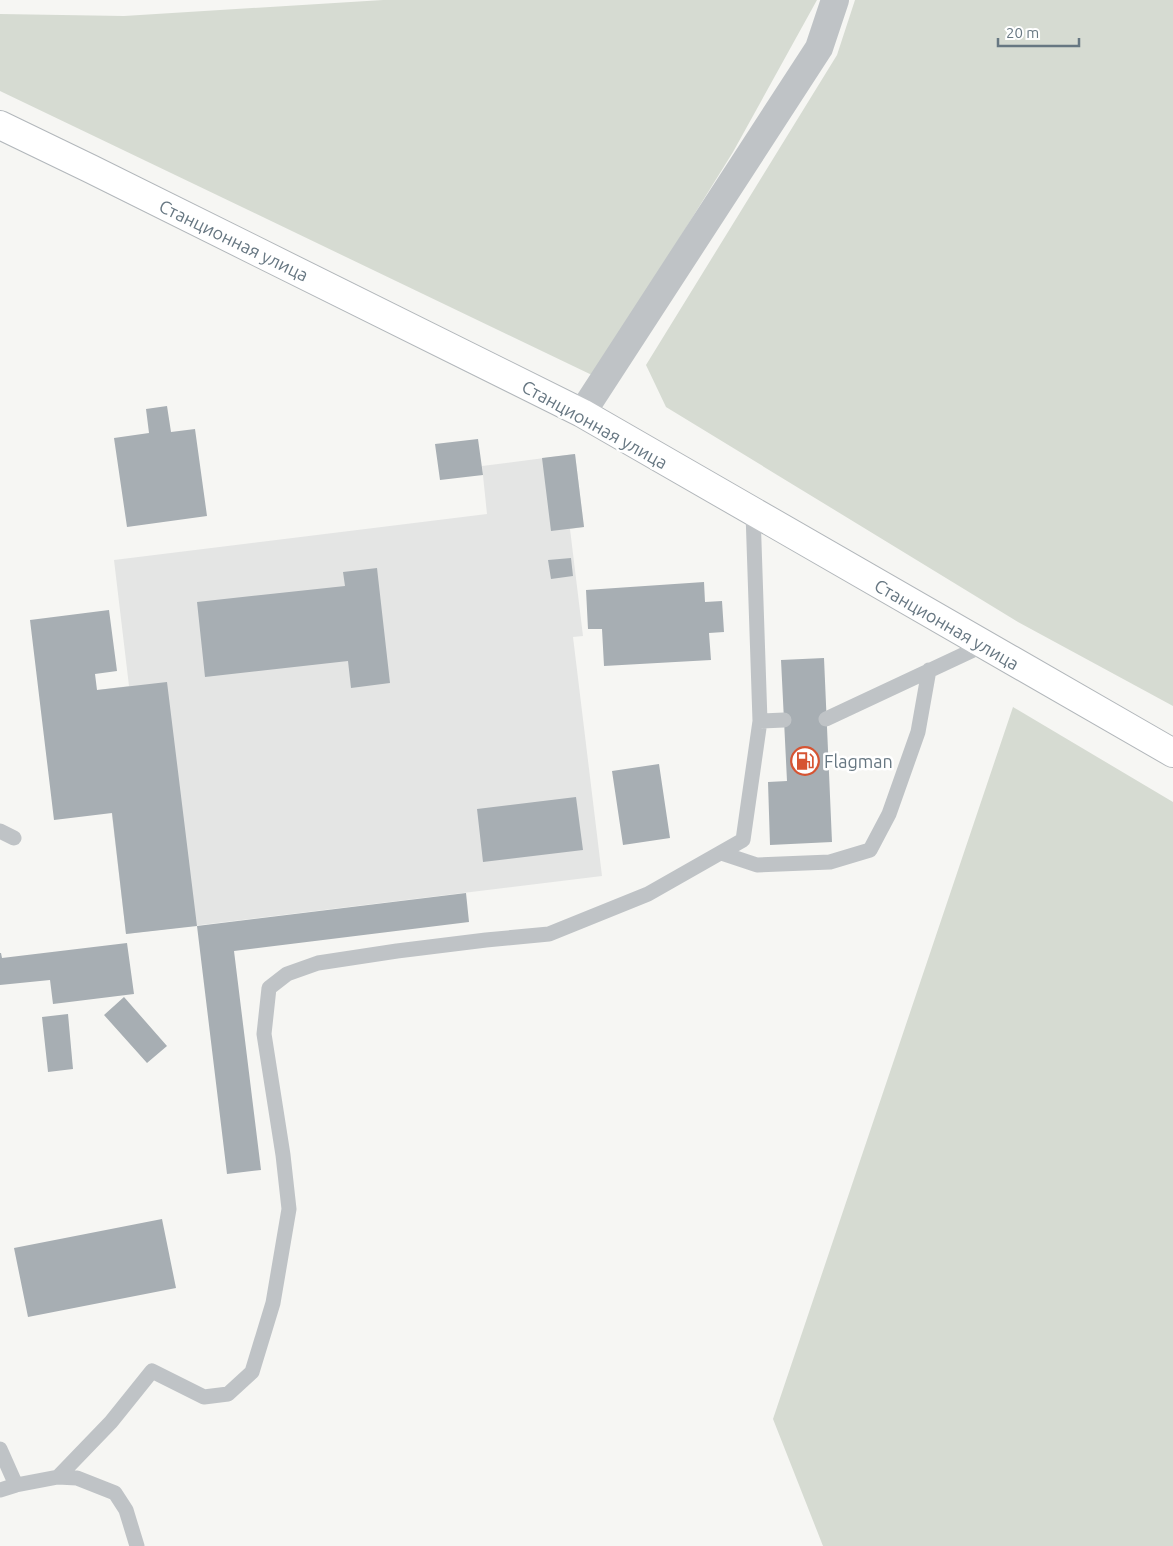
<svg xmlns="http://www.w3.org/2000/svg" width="1173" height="1546" viewBox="0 0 1173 1546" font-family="Ubuntu,sans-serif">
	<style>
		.built { fill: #e4e5e4 }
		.green { fill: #d6dbd2 }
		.building { fill: #a7aeb3 }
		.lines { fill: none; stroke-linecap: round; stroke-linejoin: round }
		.secondary-casing { stroke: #b2b7bb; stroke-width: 30 }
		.service { stroke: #bfc3c6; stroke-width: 15 }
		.minor { stroke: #bfc3c6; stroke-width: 28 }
		.secondary { stroke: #fff; stroke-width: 28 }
		.labels { text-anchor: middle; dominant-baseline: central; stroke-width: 5; stroke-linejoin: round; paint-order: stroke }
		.street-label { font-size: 18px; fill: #677782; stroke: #fff }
		.poi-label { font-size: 18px; fill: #677782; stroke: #fff; text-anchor: start }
	</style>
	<rect width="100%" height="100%" fill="#f6f6f3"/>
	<path class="built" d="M575,454L584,527L570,529L583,636L573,637L602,876L126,934L97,690L129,686L114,560L487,514L482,466Z"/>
	<path class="green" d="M383,0H817L733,152L594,376L0,91V14L124,16Z
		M855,0H1173V706L1018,622L666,407L646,365L837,55Z
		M1013,707L1173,802V1546H823L773,1419Z"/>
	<path class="building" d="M167,406L171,432L195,429L207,516L127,527L114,438L149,433L146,409Z
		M478,439L483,475L440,480L435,444Z
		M575,454L584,527L551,531L542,458Z
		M571,558L573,576L551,579L548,560Z
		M377,568L390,683L351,688L348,661L205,677L197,602L345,586L343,572Z
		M704,582L705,602L722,601L724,632L709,633L711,660L604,666L602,629H588L586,590Z
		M109,610L117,671L95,674L97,690L167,682L197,926L126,934L112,813L54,820L30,620Z
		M824,658L832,842L770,845L768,782L787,781L781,660Z
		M659,764L670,838L623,845L612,771Z
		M576,797L583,850L483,862L477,809Z
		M466,893L469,922L234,951L261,1170L227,1174L197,926Z
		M127,943L134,994L53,1004L50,980L0,985V953H1L2,958Z
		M124,997L167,1046L147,1063L104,1015Z
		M68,1014L73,1069L48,1072L42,1017Z
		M162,1219L176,1288L28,1317L14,1248Z"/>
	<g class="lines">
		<defs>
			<path id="secondary" d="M0,125L91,169L582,413L1173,753"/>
		</defs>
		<use href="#secondary" class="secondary-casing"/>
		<path class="service" d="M753,513L760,721L784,720
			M826,719L984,645
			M0,831L14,838
			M721,853L757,865L830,862L870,850L889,814L918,732L929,670
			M0,1449L16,1485
			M58,1477L111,1422L152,1371L204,1397L228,1394L252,1372L273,1303L289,1209L283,1155L264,1034L269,988L287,974L318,963L397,951L486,940L549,934L648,894L743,840L760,721
			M0,1490L16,1485L58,1477L77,1478L115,1493L126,1510L137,1546"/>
		<path class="minor" d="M582,413L819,48L835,0"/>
		<use href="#secondary" class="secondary"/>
	</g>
	<defs>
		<symbol id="fuel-ring" viewBox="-11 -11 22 22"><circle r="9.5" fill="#fff" stroke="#d65433" stroke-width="1.5"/><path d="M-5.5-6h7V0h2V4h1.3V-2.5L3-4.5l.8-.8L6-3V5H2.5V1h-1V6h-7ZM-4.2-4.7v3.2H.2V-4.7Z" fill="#d65433"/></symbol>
	</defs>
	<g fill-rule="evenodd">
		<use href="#fuel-ring" x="789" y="745" width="32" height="32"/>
	</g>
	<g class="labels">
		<g class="street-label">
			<text transform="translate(234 240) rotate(26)">Станционная улица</text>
			<text transform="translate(595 424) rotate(29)">Станционная улица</text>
			<text transform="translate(947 624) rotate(30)">Станционная улица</text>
		</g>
		<g class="poi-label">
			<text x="824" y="761">Flagman</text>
		</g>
	</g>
	<path d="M998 38v8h81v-8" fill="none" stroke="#677782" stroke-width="2.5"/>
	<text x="1006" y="38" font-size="15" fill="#677782" stroke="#ffffff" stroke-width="4" paint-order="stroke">20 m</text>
</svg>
